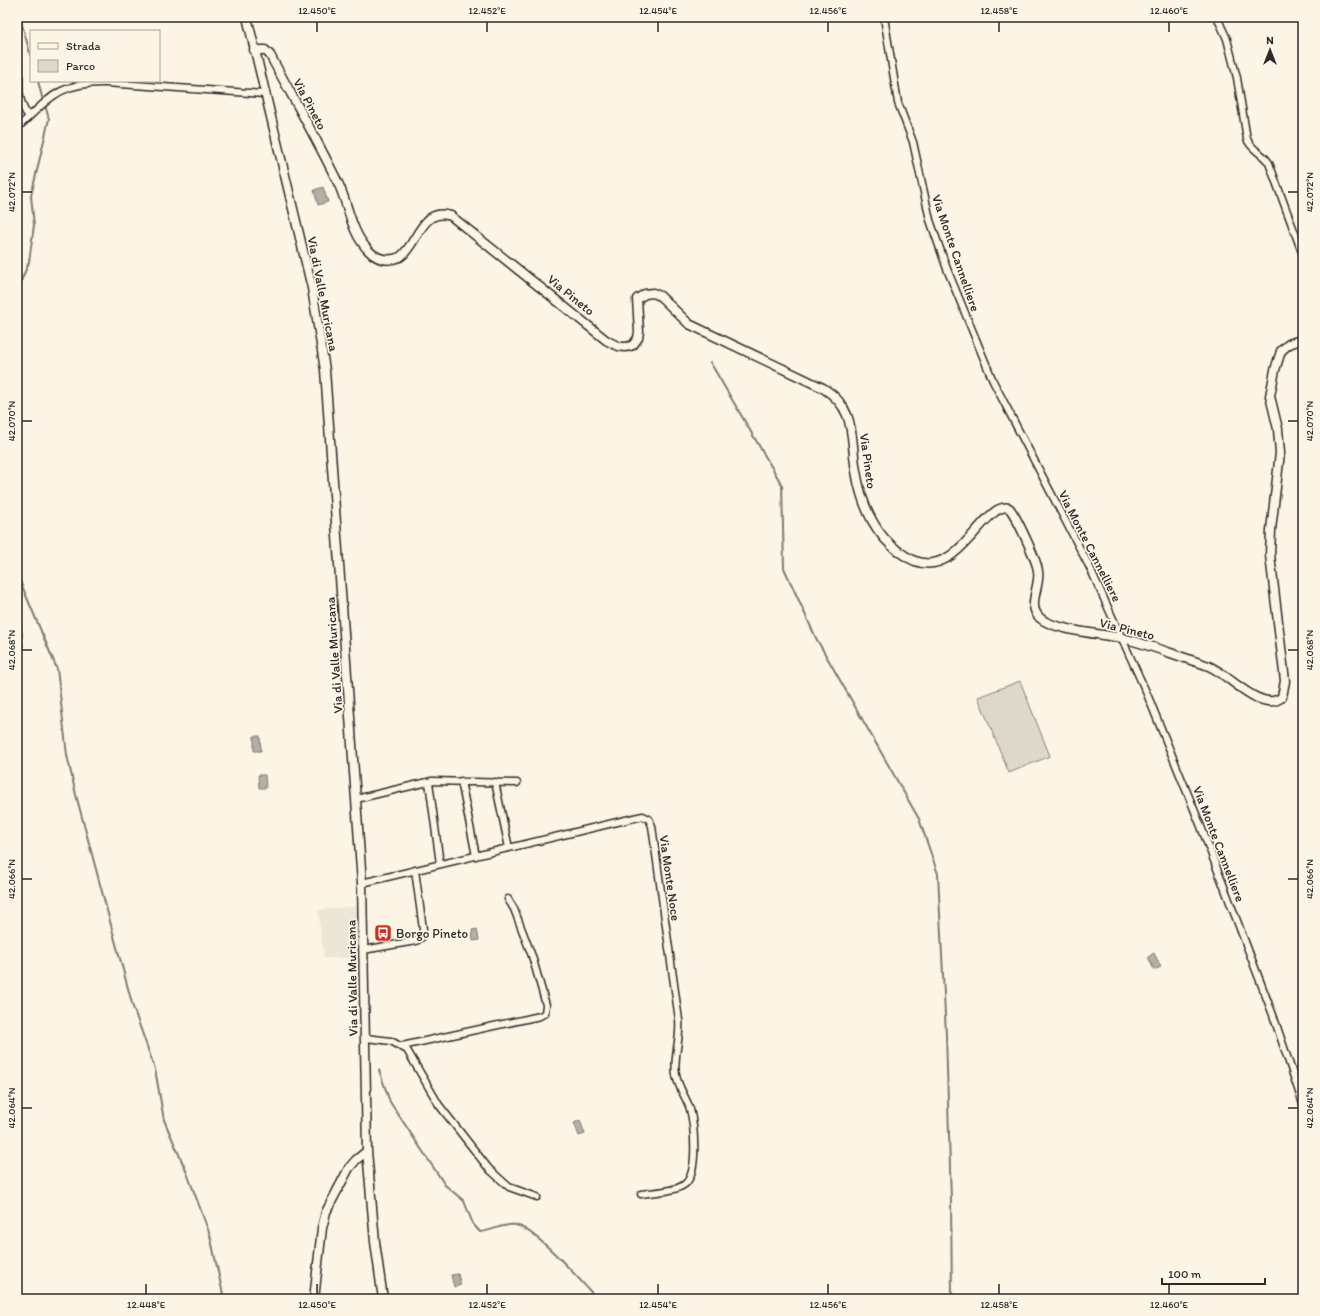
<svg xmlns="http://www.w3.org/2000/svg" width="1320" height="1316" viewBox="0 0 1320 1316" font-family="Itim,sans-serif">
	<style>
		.built { fill: #ece6d7 }
		.green { fill: #ded8ca; stroke: #84827a }
		.water { fill: #b4b0a5; stroke: #7d7b74 }
		.lines { fill: none; stroke-linecap: round; stroke-linejoin: round }
		.stream { stroke: #7d7b74; stroke-width: 2 }
		.street-casing { stroke: #2b2b2b; stroke-width: 9 }
		.secondary-casing { stroke: #2b2b2b; stroke-width: 11 }
		.street { stroke: #fcf5e5; stroke-width: 6 }
		.secondary { stroke: #fcf5e5; stroke-width: 8 }
		.ticks { fill: none; stroke: #2b2b2b; stroke-width: 1.5 }
		.labels { text-anchor: middle; dominant-baseline: central; stroke-width: 3.5; stroke-linejoin: round; paint-order: stroke }
		.street-label { font-size: 13px; fill: #2b2b2b; stroke: #fcf5e5 }
		.poi-label { font-size: 13px; fill: #2b2b2b; stroke: #fcf5e5; text-anchor: start }
		.neatline { fill: none; stroke: #2b2b2b; stroke-width: 1.5 }
		.ticks-label { font-size: 10px; text-anchor: middle; fill: #2b2b2b }
	</style>
	<rect width="100%" height="100%" fill="#fcf5e5"/>
	<filter id="ink" filterUnits="userSpaceOnUse"><feTurbulence type="fractalNoise" baseFrequency=".025" numOctaves="2"/><feDisplacementMap in="SourceGraphic" scale="8" xChannelSelector="R" yChannelSelector="G"/><feConvolveMatrix kernelMatrix="1 2 1 2 8 2 1 2 1" color-interpolation-filters="sRGB"/></filter>
	<g filter="url(#ink)">
		<path class="built" d="M357,906L358,949L353,950V958H324L318,910Z"/>
		<path class="green" d="M1020,681L1050,756L1009,773L978,697Z"/>
		<path class="water" d="M323,187L328,202L318,205L314,190Z
			M254,736H260L261,751H254Z
			M258,775H265L266,788H259Z
			M477,929L479,940L473,941L472,930Z
			M1154,953L1161,967L1154,970L1148,957Z
			M580,1120L585,1134L579,1136L574,1123Z
			M458,1274L461,1285L454,1287L451,1275Z"/>
		<g class="lines">
			<path class="stream" d="M20,17L31,57
				M38,81L43,101
				M17,291L29,262L34,225L31,196L49,119L45,105
				M710,362L782,485L784,568L816,638L919,819L938,874L946,1035L951,1201L952,1299
				M17,574L57,669L67,755L76,795L133,1007L155,1069L164,1120L187,1173L210,1235L224,1299
				M379,1070L390,1102L445,1185L464,1201L473,1224L480,1232C492,1231 504,1223 516,1225C537,1230 582,1282 597,1299"/>
			<defs>
				<path id="street" d="M884,17L898,103L913,142L930,220L947,269L993,381L1091,570L1147,694L1200,824L1273,1015L1303,1104
					M1217,17L1227,39L1237,78L1247,139C1251,150 1263,153 1269,163L1303,255
					M17,56C23,79 13,96 29,117
					M17,128C49,99 59,82 105,83L264,94
					M17,624L19,647L17,660
					M461,781L476,856
					M429,782L440,864
					M495,782L509,848
					M356,799L432,781L517,783
					M362,883L634,818L643,816L649,819L652,826L679,1020C681,1039 673,1056 676,1075C678,1087 686,1097 690,1109C694,1125 699,1172 685,1184C675,1192 653,1192 641,1194
					M363,950L416,941L422,937L423,929L415,870
					M366,1038L391,1041L407,1050L439,1105L489,1169L509,1187L537,1197
					M402,1046L540,1016L545,1013L546,1005L532,956L514,909L508,899"/>
				<path id="secondary" d="M247,17L312,288L325,370L362,883L367,1151L375,1242L383,1299
					M254,50H265L270,55C293,98 318,141 339,185C349,207 351,233 369,251C378,260 388,262 400,257C418,245 421,206 451,216L606,340C615,345 623,350 633,345L638,338L639,332L637,299L645,294L653,293L660,296L689,324L823,388C857,409 850,437 856,471C860,496 868,519 884,538C893,548 903,556 915,561C960,578 984,501 1009,508C1016,515 1037,561 1038,571C1041,586 1026,605 1040,618C1053,630 1102,634 1122,638C1147,644 1172,654 1197,662C1204,664 1210,666 1216,670C1232,679 1264,713 1282,697L1285,681L1270,555L1271,530L1280,453L1278,429L1270,396L1275,370L1281,351L1289,344L1303,339
					M314,1299L322,1228L326,1212L349,1168L356,1160L367,1151"/>
			</defs>
			<use href="#street" class="street-casing"/>
			<use href="#secondary" class="secondary-casing"/>
			<use href="#street" class="street"/>
			<use href="#secondary" class="secondary"/>
		</g>
	</g>
	<path class="ticks" d="M317,22V32M487,22V32M658,22V32M828,22V32M999,22V32M1169,22V32M22,192H32M1288,192H1298M22,421H32M1288,421H1298M22,650H32M1288,650H1298M22,879H32M1288,879H1298M22,1108H32M1288,1108H1298M146,1284V1294M317,1284V1294M487,1284V1294M658,1284V1294M828,1284V1294M999,1284V1294M1169,1284V1294"/>
	<defs>
		<symbol id="bus-square" viewBox="-11 -11 22 22"><rect x="-9" y="-9" width="18" height="18" rx="4" fill="#c8321e" stroke="#fcf5e5"/><path d="M-5-6H5V4H4V6H2V4H-2V6H-4V4H-5ZM-3.5-4V0h7V-4ZM-3.5 1.2v1.5H-2V1.2ZM2 1.2v1.5H3.5V1.2Z" fill="#fff"/></symbol>
	</defs>
	<g fill-rule="evenodd">
		<use href="#bus-square" x="373" y="923" width="20" height="20"/>
	</g>
	<g class="labels">
		<g class="street-label">
			<text transform="translate(310 104) rotate(62)">Via Pineto</text>
			<text transform="translate(956 253) rotate(71)">Via Monte Cannelliere</text>
			<text transform="translate(323 294) rotate(79)">Via di Valle Muricana</text>
			<text transform="translate(571 295) rotate(39)">Via Pineto</text>
			<text transform="translate(868 461) rotate(82)">Via Pineto</text>
			<text transform="translate(1090 546) rotate(63)">Via Monte Cannelliere</text>
			<text transform="translate(1127 629) rotate(14)">Via Pineto</text>
			<text transform="translate(334 655) rotate(-94)">Via di Valle Muricana</text>
			<text transform="translate(1219 844) rotate(69)">Via Monte Cannelliere</text>
			<text transform="translate(670 878) rotate(82)">Via Monte Noce</text>
			<text transform="translate(352 978) rotate(-91)">Via di Valle Muricana</text>
		</g>
		<g class="poi-label">
			<text x="396" y="933">Borgo Pineto</text>
		</g>
	</g>
	<rect width="1320" height="1316" fill="none" stroke="#fcf5e5" stroke-width="44"/>
	<rect x="30" y="30" width="130" height="52" fill="#fcf5e5" stroke="#a8a49b"/>
	<rect x="38" y="43" width="20" height="6" fill="#fcf5e5" stroke="#a8a49b"/>
	<text x="66" y="50" font-size="12" fill="#2b2b2b">Strada</text>
	<rect x="38" y="60" width="20" height="12" fill="#ded8ca" stroke="#a8a49b"/>
	<text x="66" y="70" font-size="12" fill="#2b2b2b">Parco</text>
	<g transform="translate(1270 50)" stroke="#fcf5e5" stroke-width="3" paint-order="stroke">
	<path d="M0-3L7 15L0 10L-7 15Z" fill="#2b2b2b"/>
	<text y="-6" font-size="11" font-weight="bold" text-anchor="middle" fill="#2b2b2b">N</text>
	</g>
	<path d="M1162 1278v6h103v-6" fill="none" stroke="#2b2b2b" stroke-width="2"/>
	<text x="1168" y="1278" font-size="12" fill="#2b2b2b" stroke="#fcf5e5" stroke-width="3" paint-order="stroke">100 m</text>
	<rect x="22" y="22" width="1276" height="1272" class="neatline"/>
	<g class="ticks-label">
		<text x="317" y="14">12.450°E</text>
		<text x="487" y="14">12.452°E</text>
		<text x="658" y="14">12.454°E</text>
		<text x="828" y="14">12.456°E</text>
		<text x="999" y="14">12.458°E</text>
		<text x="1169" y="14">12.460°E</text>
		<text transform="translate(11 192) rotate(-90)" y="4">42.072°N</text>
		<text transform="translate(1309 192) rotate(-90)" y="4">42.072°N</text>
		<text transform="translate(11 421) rotate(-90)" y="4">42.070°N</text>
		<text transform="translate(1309 421) rotate(-90)" y="4">42.070°N</text>
		<text transform="translate(11 650) rotate(-90)" y="4">42.068°N</text>
		<text transform="translate(1309 650) rotate(-90)" y="4">42.068°N</text>
		<text transform="translate(11 879) rotate(-90)" y="4">42.066°N</text>
		<text transform="translate(1309 879) rotate(-90)" y="4">42.066°N</text>
		<text transform="translate(11 1108) rotate(-90)" y="4">42.064°N</text>
		<text transform="translate(1309 1108) rotate(-90)" y="4">42.064°N</text>
		<text x="146" y="1308">12.448°E</text>
		<text x="317" y="1308">12.450°E</text>
		<text x="487" y="1308">12.452°E</text>
		<text x="658" y="1308">12.454°E</text>
		<text x="828" y="1308">12.456°E</text>
		<text x="999" y="1308">12.458°E</text>
		<text x="1169" y="1308">12.460°E</text>
	</g>
</svg>
